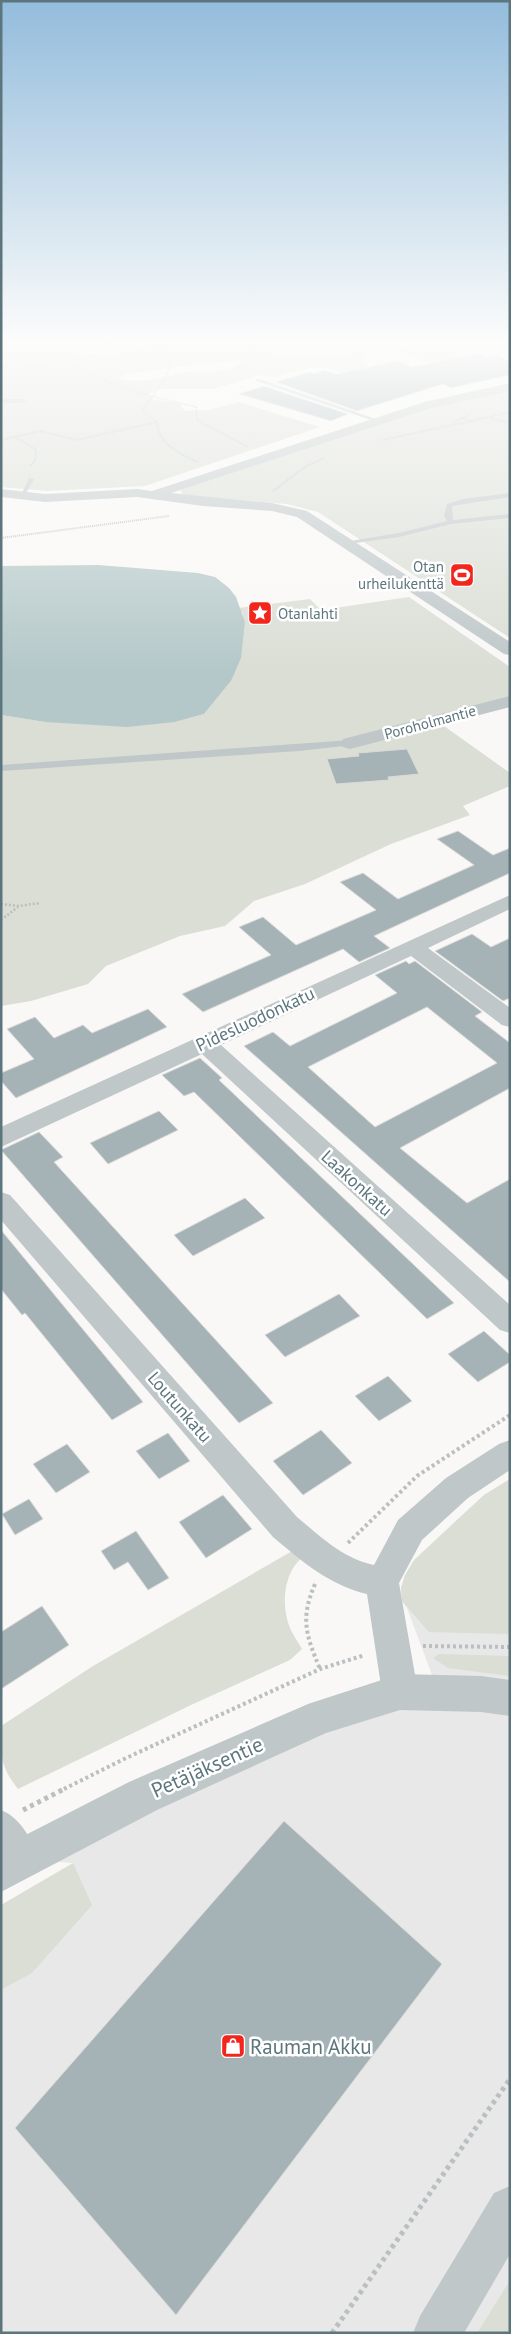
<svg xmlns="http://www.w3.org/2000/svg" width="511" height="2334" viewBox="0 0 511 2334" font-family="'PT Sans',sans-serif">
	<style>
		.built { fill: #e7e8e7 }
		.green { fill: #daded5; fill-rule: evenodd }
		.water { fill: #b5c8c9 }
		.building { fill: #a5b3b7; stroke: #dbdad8; fill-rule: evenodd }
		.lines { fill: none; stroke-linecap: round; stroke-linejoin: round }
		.path-far3 { stroke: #babfc1; stroke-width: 2; stroke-dasharray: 1 1; stroke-linecap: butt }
		.path-far2 { stroke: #babfc1; stroke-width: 2.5; stroke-dasharray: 2 2; stroke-linecap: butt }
		.path-far1 { stroke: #babfc1; stroke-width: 4; stroke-dasharray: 3 3; stroke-linecap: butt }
		.path { stroke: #babfc1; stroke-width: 5; stroke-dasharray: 4 4; stroke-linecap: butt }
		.service { fill: #bfc7c9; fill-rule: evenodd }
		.minor { fill: #bfc7c9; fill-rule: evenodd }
		.tertiary { fill: #bfc7c9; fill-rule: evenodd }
		.labels { text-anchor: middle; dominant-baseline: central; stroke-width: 5; stroke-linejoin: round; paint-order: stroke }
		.far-poi-label { font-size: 15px; fill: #5d767e; stroke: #fff; text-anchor: end }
		.far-street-label { font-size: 15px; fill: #5d767e; stroke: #fff }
		.street-label { font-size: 18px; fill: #5d767e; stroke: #fff }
		.near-street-label { font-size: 21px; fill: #5d767e; stroke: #fff }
		.near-poi-label { font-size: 21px; fill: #5d767e; stroke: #fff; text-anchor: start }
	</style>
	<rect width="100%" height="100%" fill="#f9f8f6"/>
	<path class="built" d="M510,1479V2280L477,2333H1V1990L32,1973L73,1863L20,1859L143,1796L438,1691L407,1608L402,1601L401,1588L405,1575L430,1545L484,1495Z"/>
	<path class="green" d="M1,343H61L62,348L78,354L103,355L163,343H362L270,354C287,358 307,358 325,356C340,354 353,349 368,354L363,360L367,369L427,381L431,388L416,393H397L326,368H308L275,377L259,375L213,389H157L148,394L154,400L178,403L186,411L208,410L239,402L320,427L145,486L47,491L1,487ZM242,360C229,377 206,369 187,372C164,376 142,385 119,378L128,374L190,365Z
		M409,343H500L510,346V352C490,349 469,346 451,355L464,361L455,368L421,360L397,351Z
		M510,391V638L318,512L287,504L183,495L180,490L447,403Z
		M409,597L510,667V701L437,721L510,773V786L463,806L470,815L391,844L305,884L254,901L225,926L180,936L106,966L88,984L31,1001L1,1006V715L45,722H175L204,714L231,681L243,614L238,608L310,599L321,610Z
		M510,1479V1634L429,1632L402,1601L401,1588L405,1575L414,1560L484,1495Z
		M294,1550L302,1558C283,1573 281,1607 290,1628C293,1635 298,1642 302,1649L290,1660L191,1705L18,1789C0,1766 1,1756 1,1726L93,1666Z
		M439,1654L510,1656V1676L448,1668L433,1658Z
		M73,1863L92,1905L32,1973L1,1990V1905Z
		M510,2280V2333H477Z"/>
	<path class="water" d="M98,565L198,573L215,577L229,588L236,597L245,622L241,658L231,681L204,714L175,722L127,727L45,722L1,715V566Z"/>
	<path class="building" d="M480,353L488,357L496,355L510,361V375L451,388L443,384L357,411L276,382L310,372L314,374L325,370L336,374L398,361L412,367Z
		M264,386L348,414L331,421L239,394Z
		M407,749L419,774L388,777L389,780L336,784L327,759L359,756L358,753Z
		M458,831L493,855L510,848V873L374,936L390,948L359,962L343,949L203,1012L182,994L271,955L239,927L263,917L296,945L376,910L340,882L363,873L398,899L474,865L437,839Z
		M472,934L491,947L510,938V998L503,1001L435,951Z
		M406,961L409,964L415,961L482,1012L475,1016L510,1043V1088L400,1148L467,1203L510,1179V1282L244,1046L273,1032L290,1046L397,993L375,975ZM427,1007L497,1063L375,1127L308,1067Z
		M148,1009L167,1027L16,1098L1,1081V1073L34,1059L7,1029L35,1017L54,1038L83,1025L92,1033Z
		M200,1058L222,1078L219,1080L454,1303L427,1319L194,1092L184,1096L162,1075Z
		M159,1111L178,1130L108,1164L90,1143Z
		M39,1132L63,1157L54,1162L273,1403L239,1423L1,1150Z
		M245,1198L265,1218L193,1256L174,1235Z
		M1,1230L76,1321L143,1402L112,1420L25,1313L22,1315L1,1289Z
		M339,1294L360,1316L285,1357L265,1335Z
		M484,1331L510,1355V1362L478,1382L448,1354Z
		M388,1376L412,1401L379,1421L355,1396Z
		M321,1430L352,1463L303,1495L273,1461Z
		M168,1433L190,1461L159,1479L136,1451Z
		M67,1444L90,1472L56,1493L33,1464Z
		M223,1495L252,1529L206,1558L179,1522Z
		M29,1499L43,1519L15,1535L2,1514Z
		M136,1531L169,1578L148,1590L128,1562L114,1570L101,1551Z
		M42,1606L69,1645L1,1689V1632Z
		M284,1821L442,1964L176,2315L15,2128Z"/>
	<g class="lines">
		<path class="path-far3" d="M101,343L148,347L174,356L165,379L142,411L157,422
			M147,345L156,343
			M69,361C107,388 151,396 196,407L197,420L248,447
			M1,367L22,370L138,346
			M462,418L472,421L510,412
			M490,418L510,423
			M157,422C158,444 180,454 198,462
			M452,423L469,415
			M17,438L36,450L35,461L30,466
			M1,440L41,431L77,440L157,422
			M382,440L472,421
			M273,491L305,467L324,458
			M1,538L169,516"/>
		<path class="path-far2" d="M1,904L19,906L40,903
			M1,920L18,907"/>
		<path class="path-far1" d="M348,1543L417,1476L510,1415
			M315,1584C300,1619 306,1635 320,1669
			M423,1646L510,1647
			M64,1789L124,1759L320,1669L365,1655"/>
		<path class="path" d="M23,1810L66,1788
			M332,2333L510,2079"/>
		<path class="service" d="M256,379H260L382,421L377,422L256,381Z
			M1,399H23L26,401L23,403H1Z
			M29,478L34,479L24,497H20Z
			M510,493V497L452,506L453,520L510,514V518L451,524L399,537L348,544L344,542L399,533L447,521L444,516L447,504L463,499Z
			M350,740L353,741V745L299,751L1,771V765Z"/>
		<path class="minor" d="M510,383V391L432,408L171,493L272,503L307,511L510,642V655L504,654L297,517L272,511L203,506L137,497L45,502L1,497V489L45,494L137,489L152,491L424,402Z
			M510,696V707L350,749L343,747L341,743L343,739Z
			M510,895V909L428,948L510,1008V1027L502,1025L411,956L221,1045L510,1305V1333L500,1330L202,1054L1,1147V1127Z
			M1,1192L10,1195L297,1517C321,1537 342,1558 374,1565L398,1520L446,1478L499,1444L510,1440V1470L468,1498L422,1540L399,1583L418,1692L413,1704L400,1709L387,1704L382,1692L367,1594C329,1585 303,1562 273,1537L1,1220Z
			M1,1810C21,1818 31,1839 39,1859L34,1873L20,1878L6,1873L1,1864Z"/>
		<path class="tertiary" d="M400,1674L481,1676L510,1680V1716L481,1712L400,1710L326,1733L157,1810L1,1892V1848L6,1845L129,1782L308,1704Z
			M510,2186V2254L464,2333H413L420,2316L494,2193Z"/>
	</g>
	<linearGradient id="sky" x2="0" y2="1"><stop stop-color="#93bcdc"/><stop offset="0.51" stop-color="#fcfcfb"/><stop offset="1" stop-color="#fcfcfb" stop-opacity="0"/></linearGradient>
	<rect width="511" height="670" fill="url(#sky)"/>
	<defs>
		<symbol id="stadium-square" viewBox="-11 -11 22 22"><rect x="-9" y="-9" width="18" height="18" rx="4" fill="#f2261d" stroke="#fff"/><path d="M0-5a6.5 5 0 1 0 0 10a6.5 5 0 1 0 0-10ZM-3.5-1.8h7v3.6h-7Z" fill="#fff"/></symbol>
		<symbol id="sight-square" viewBox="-11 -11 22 22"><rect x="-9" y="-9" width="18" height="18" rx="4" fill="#f2261d" stroke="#fff"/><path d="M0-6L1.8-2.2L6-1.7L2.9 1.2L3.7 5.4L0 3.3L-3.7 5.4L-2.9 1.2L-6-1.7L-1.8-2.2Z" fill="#fff"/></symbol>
		<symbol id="shop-square" viewBox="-11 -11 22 22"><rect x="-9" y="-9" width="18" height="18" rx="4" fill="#f2261d" stroke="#fff"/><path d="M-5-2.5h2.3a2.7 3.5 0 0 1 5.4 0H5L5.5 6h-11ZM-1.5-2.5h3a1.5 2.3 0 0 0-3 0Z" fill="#fff"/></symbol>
	</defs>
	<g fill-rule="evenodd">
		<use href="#stadium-square" x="448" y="561" width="28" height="28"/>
		<use href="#sight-square" x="246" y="599" width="28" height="28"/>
		<use href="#shop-square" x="219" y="2032" width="28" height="28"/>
	</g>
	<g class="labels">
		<g class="far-poi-label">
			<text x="444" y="566">Otan<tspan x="444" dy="17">urheilukenttä</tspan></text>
			<text x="278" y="613" text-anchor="start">Otanlahti</text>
		</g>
		<g class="far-street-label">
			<text transform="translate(430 722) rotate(-15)">Poroholmantie</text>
		</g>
		<g class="street-label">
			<text transform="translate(255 1019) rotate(-25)">Pidesluodonkatu</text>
			<text transform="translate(357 1183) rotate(42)">Laakonkatu</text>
			<text transform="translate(180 1407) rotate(49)">Loutunkatu</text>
		</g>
		<g class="near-street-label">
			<text transform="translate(207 1767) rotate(-24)">Petäjäksentie</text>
		</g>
		<g class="near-poi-label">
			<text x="250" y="2046">Rauman Akku</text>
		</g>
	</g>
	<rect width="511" height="2334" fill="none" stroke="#5d767e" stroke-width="5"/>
</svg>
